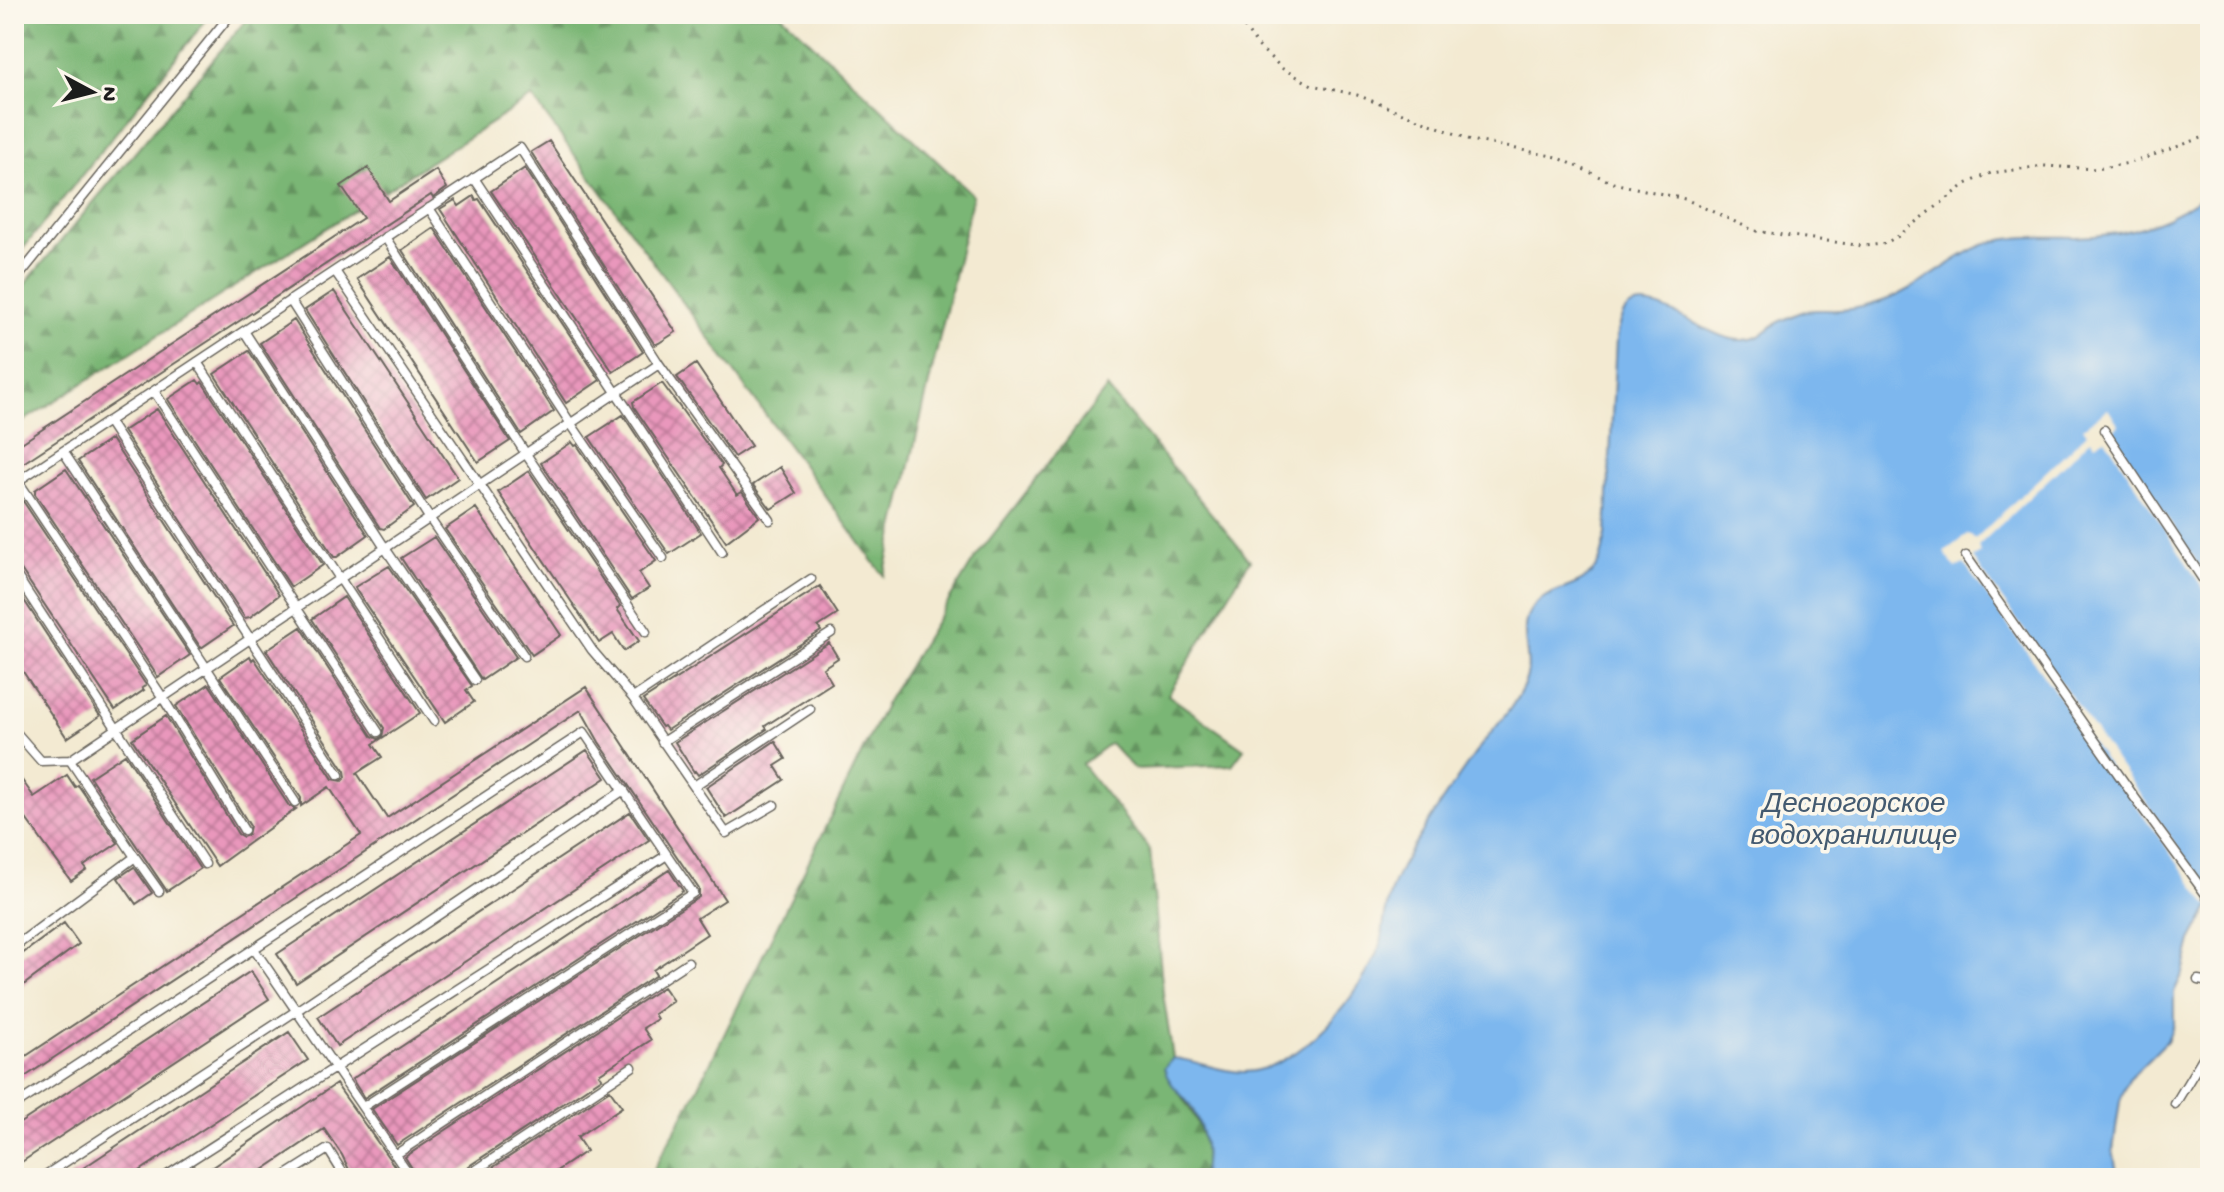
<svg xmlns="http://www.w3.org/2000/svg" width="2224" height="1192" viewBox="0 0 2224 1192" font-family="'Gochi Hand',sans-serif">
	<style>
		.forest { fill: url(#forest-firs); stroke: #4b6948; stroke-width: 2 }
		.water { fill: #7db7ee; stroke: #4c6a85; stroke-width: 2 }
		.pier { fill: #f3ead2 }
		.building { fill: url(#building-cross-hatch) }
		.lines { fill: none; stroke-linecap: round; stroke-linejoin: round }
		.service-casing { stroke: #67645c; stroke-width: 11 }
		.path { stroke: #67645c; stroke-width: 3; stroke-dasharray: 2 6; stroke-linecap: butt }
		.service { stroke: #fff; stroke-width: 8 }
		.labels { text-anchor: middle; dominant-baseline: central; stroke-width: 7; stroke-linejoin: round; paint-order: stroke }
		.water-label { font-size: 28px; font-style: italic; fill: #435a70; stroke: #fbf7ec }
	</style>
	<defs>
		<pattern id="forest-firs" width="22" height="20" patternUnits="userSpaceOnUse" patternTransform="scale(2)"><rect width="22" height="20" fill="#7ab675"/><path d="M5 1l3.5 6h-7zM16 11l3.5 6h-7z" fill="#63935f"/></pattern>
		<pattern id="building-cross-hatch" width="8" height="8" patternUnits="userSpaceOnUse" patternTransform="scale(2)"><rect width="8" height="8" fill="#e997bc"/><path d="M0 0l8 8M0 8l8-8" fill="none" stroke="#bc7a98"/></pattern>
	</defs>
	<rect width="100%" height="100%" fill="#fbf7ec"/>
	<filter id="ink" filterUnits="userSpaceOnUse"><feTurbulence type="fractalNoise" baseFrequency=".0125" numOctaves="2"/><feDisplacementMap in="SourceGraphic" scale="16" xChannelSelector="R" yChannelSelector="G"/><feConvolveMatrix kernelMatrix="1 2 1 2 8 2 1 2 1" color-interpolation-filters="sRGB"/></filter>
	<filter id="wash" filterUnits="userSpaceOnUse"><feTurbulence type="fractalNoise" baseFrequency=".006" numOctaves="4" result="noise"/><feDisplacementMap in="SourceGraphic" scale="32" xChannelSelector="R" yChannelSelector="G"/><feGaussianBlur stdDeviation="1.8" result="paint"/><feColorMatrix in="noise" values="0 0 0 0 0 0 0 0 0 0 0 0 0 0 0 0 0 1.4 0 .05"/><feComposite in="paint" operator="in"/></filter>
	<g filter="url(#wash)">
		<rect width="100%" height="100%" fill="#f3ead2"/>
		<path class="forest" d="M14,14H211L14,260V125L21,122L14,109Z
			M251,14H781L973,195L884,576L532,97L14,427V297Z
			M1107,388L1250,560L1168,695L1244,749L1232,765L1134,769L1110,743L1082,764L1150,850L1163,993L1173,1058L1164,1069C1187,1109 1213,1126 1202,1178H649L698,1088L886,703L975,558Z"/>
		<path class="water" d="M2210,190V906L2191,941L2183,973L2174,992V1024L2167,1041L2129,1079L2120,1101L2113,1150L2118,1178H1202C1207,1155 1205,1132 1193,1110C1184,1094 1169,1087 1164,1068L1173,1058C1197,1060 1218,1072 1244,1072C1299,1071 1363,993 1380,945C1383,935 1383,925 1385,915C1389,893 1397,872 1409,853C1430,819 1453,784 1476,752C1493,729 1514,709 1525,682C1534,661 1517,631 1530,611C1546,585 1584,592 1598,564C1603,555 1604,543 1606,534L1616,339C1618,329 1620,313 1630,307C1658,291 1710,342 1743,340C1763,339 1764,330 1779,322C1786,318 1794,315 1802,312C1813,308 1826,311 1838,310C1854,310 1875,304 1891,298C1928,284 1960,249 1997,241C2022,235 2051,237 2076,237C2125,236 2172,223 2210,190Z"/>
		<path class="pier" d="M2108,409L2119,425L2111,433L2210,582V599L2105,438L2095,444L2091,439L1978,546L1980,553L1973,558L2210,893L2209,907L1964,564L1955,568L1944,552L1968,534L1975,539L2087,433L2083,427Z"/>
		<g id="blocks">
			<path class="building" d="M549,141L676,332L659,343L655,345L531,152Z
				M368,168L389,201L436,170L447,188L433,198L431,195L14,469V448L363,218L341,186Z
				M525,168L643,352L613,372L491,191Z
				M474,196L476,200L479,199L600,380L566,403L440,209L455,200L459,206Z
				M434,228L554,411L521,434L402,250Z
				M390,257L510,441L478,462L357,279Z
				M334,291L458,478L426,500L305,310Z
				M294,320L414,507L384,529L380,528L260,343Z
				M249,351L368,535L337,557H334L214,374Z
				M696,364L751,446L734,457L677,377Z
				M197,380L200,384L202,382L323,565L291,587L169,401L168,399Z
				M662,383L722,465L719,468L737,495L742,492L759,517L726,542L634,407L633,402Z
				M157,409L279,595L250,617L245,618L123,431Z
				M623,415L701,533L669,554L589,437Z
				M111,439L233,626L201,648L78,461Z
				M572,442L575,446L577,445L656,561L639,573L649,588L632,599L541,463Z
				M780,467L796,493L771,509L753,485Z
				M66,469L190,655L158,677L35,494V490Z
				M529,471L620,606L617,609L639,641L624,651L613,634L599,643L498,492Z
				M23,501L146,685L142,688L144,690L115,710L20,568L14,565V508Z
				M476,508L561,635L532,655L445,529Z
				M434,537L516,657L482,680L401,558Z
				M389,566L472,686L466,690L474,702L445,722L356,590L355,587Z
				M14,585L100,716L67,738L14,658Z
				M820,586L838,614L818,627L821,631L667,730L664,726L662,727L643,700Z
				M344,597L420,713L373,744L382,757L357,773L387,818L586,687L725,900L697,918L707,934L653,970L656,975L397,1145L372,1109L699,897V889L599,742L581,710L14,1084V1064L361,835L329,787L301,806V798L220,677L250,656L252,660L254,658L333,779L342,781L346,777L345,771L266,650L301,627L372,736L378,739L382,737L384,728L312,619Z
				M829,643L838,658L823,668L832,683L765,726L767,729L698,775L695,771L694,772L675,742Z
				M209,684L289,806L296,809L217,866L132,739L166,716L238,834L243,837L248,835L250,826L176,706Z
				M775,741L786,759L775,766L784,780L726,818L706,787Z
				M587,750L606,778L296,983L277,954Z
				M125,754L200,869L167,891L90,777Z
				M14,769L34,797L67,775L75,787L78,785L118,843L84,866L87,870L71,881L14,802Z
				M630,812L649,840L337,1046L318,1017Z
				M134,867L152,893L136,904L118,878Z
				M669,870L683,891L364,1098L352,1079Z
				M64,923L79,944L14,992V960Z
				M251,971L269,999L14,1167V1127Z
				M663,987L673,1001L654,1014L657,1019L643,1028L651,1040L599,1074L602,1078L460,1172L457,1178H418L405,1157Z
				M289,1032L308,1060L129,1178H68Z
				M336,1084L403,1178H353L342,1155L324,1129L251,1178H196Z
				M610,1090L622,1107L577,1137L586,1151L546,1178H477Z"/>
		</g>
	</g>
	<g filter="url(#ink)">
		<use href="#blocks" fill-opacity="0" stroke="#67645c" stroke-width="2"/>
		<g class="lines">
			<defs>
				<path id="service" d="M474,178L722,552
					M429,208L571,424L663,558
					M385,237L526,454L646,632
					M335,271L592,650L633,698L726,833L774,805
					M14,282L231,14
					M290,300L430,519L524,656
					M244,331L385,548L475,680
					M197,362L434,721
					M154,391L378,732
					M108,421L339,775
					M2104,430L2210,590
					M63,451L295,802
					M1966,556L2135,798L2210,900
					M14,572L205,864
					M633,698L811,579
					M14,730L41,761L70,760L659,364
					M662,742L831,633
					M694,786L810,709
					M244,830L163,698L18,481L520,148L659,364L770,520
					M135,857L159,891
					M14,947L135,857L70,760
					M254,949L411,1178
					M2198,980L2210,982
					M2175,1104L2210,1046
					M14,1106L584,732L667,855L163,1178
					M363,1107L693,893L667,855
					M395,1155L688,962
					M41,1178L296,1011L624,790
					M282,1178L328,1149L346,1178
					M464,1178L632,1067"/>
			</defs>
			<use href="#service" class="service-casing"/>
			<path class="path" d="M1235,14L1257,45L1283,69L1312,85L1357,95L1471,140L1557,157L1613,183L1685,199L1755,231L1863,246L1883,244L1897,237L1966,184L1991,173L2044,166L2097,169L2134,162L2210,135"/>
			<use href="#service" class="service"/>
		</g>
	</g>
	<g class="labels">
		<g class="water-label">
			<text x="1854" y="806">Десногорское<tspan x="1854" dy="32">водохранилище</tspan></text>
		</g>
	</g>
	<rect width="2224" height="1192" fill="none" stroke="#fbf7ec" stroke-width="48"/>
	<g transform="translate(92 92) rotate(97)" stroke="#fbf7ec" stroke-width="6" paint-order="stroke">
	<path d="M0-6L14 30L0 20L-14 30Z" fill="#1c1c1c"/>
	<text y="-12" font-size="22" font-weight="bold" text-anchor="middle" fill="#1c1c1c">N</text>
	</g>
</svg>
